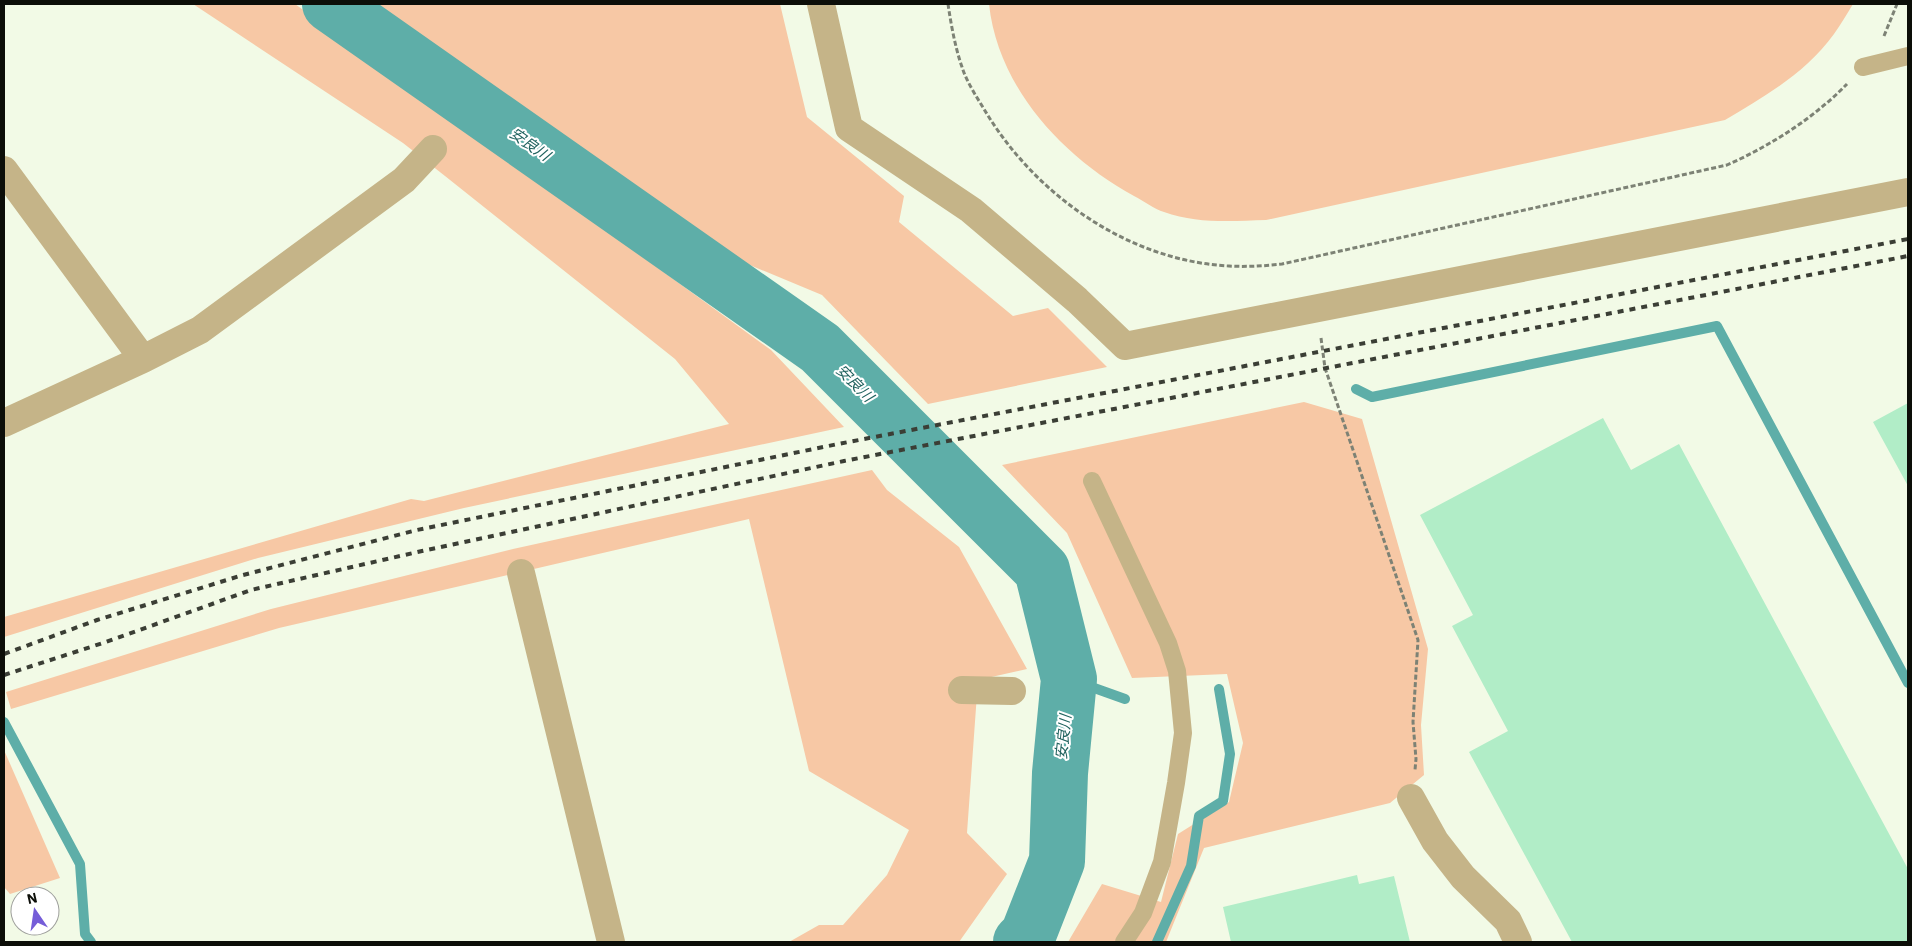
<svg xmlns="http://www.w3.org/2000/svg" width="1912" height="946" viewBox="0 0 1912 946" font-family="'IBM Plex Sans','Noto Sans JP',sans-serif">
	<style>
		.green { fill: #f7c8a5 }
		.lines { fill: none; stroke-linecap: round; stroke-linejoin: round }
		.stream { stroke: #5eaea8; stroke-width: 10 }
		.river { stroke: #5eaea8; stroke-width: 56 }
		.building { fill: #b1edc7 }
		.path { stroke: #7d8275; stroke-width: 3; stroke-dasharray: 5 2.5; stroke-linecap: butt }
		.service { stroke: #c5b488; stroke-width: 18 }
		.minor { stroke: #c5b488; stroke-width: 28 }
		.rail { stroke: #3b3e35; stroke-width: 4; stroke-dasharray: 6 6; stroke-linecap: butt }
		.labels { text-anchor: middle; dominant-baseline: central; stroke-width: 4; stroke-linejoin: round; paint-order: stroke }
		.water-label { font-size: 15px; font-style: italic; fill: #21635f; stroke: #fff }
	</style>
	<rect width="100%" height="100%" fill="#f2fae6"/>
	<path class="green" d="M193,4H295L771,350L844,427L464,508L258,558L4,637V617L411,499L424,501L729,424L675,359L445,176L403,143Z
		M377,4H780L807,117L904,196L899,222L1013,316L1048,308L1107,367L928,404L822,295L745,263Z
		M989,4H1853C1847,14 1841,24 1834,34C1806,73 1765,96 1725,120L1266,220C1232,221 1197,224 1164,212C1154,209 1144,201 1134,196C1063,157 998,88 989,4Z
		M1304,402L1362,419L1428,649L1421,725L1424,775L1390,803L1204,848L1166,942H1068L1102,884L1161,902L1178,834L1229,802L1243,743L1227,674L1132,678L1067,533L1002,465Z
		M872,470L887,490L959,547L1027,669L978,680L967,833L1007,874L959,942H789L819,925H843L887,875L909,830L809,771L749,519L279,628L11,709L6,692L271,609L513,549Z
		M4,750L60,878L10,894L4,887Z"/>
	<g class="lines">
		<path class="stream" d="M1356,389L1372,397L1717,326L1908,683
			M1069,679L1125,699
			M4,722L80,864L85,934L91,942
			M1157,942L1191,866L1199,816L1223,801L1230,754L1219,689"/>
		<path class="river" d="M330,4L820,348L1042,570L1069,679L1060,773L1057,861L1028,935L1021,942"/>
	</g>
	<path class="building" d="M1908,403V486L1873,422Z
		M1603,418L1631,470L1679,444L1908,869V942H1572L1469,752L1508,731L1452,626L1473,615L1420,515Z
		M1357,875L1359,884L1394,876L1410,942H1231L1223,907Z"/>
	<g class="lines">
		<path class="path" d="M948,4C951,24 955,47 962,67C967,83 978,99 987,114C1038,197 1130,261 1229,266C1247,267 1264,266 1282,264L1727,165C1770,146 1814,118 1847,84
			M1884,36L1897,4
			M1321,338L1325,368L1418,640L1413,722L1416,759L1415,770"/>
		<path class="service" d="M1863,67L1908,56
			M1092,481L1168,643L1177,671L1183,733L1176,783L1162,862L1143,913L1124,942"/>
		<path class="minor" d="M821,4L849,128L971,210L1077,300L1125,346L1908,192
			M4,170L143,359
			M4,423L143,359L200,330L404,180L433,149
			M521,573L611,942
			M962,690L1012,691
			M1411,798L1435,841L1463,877L1508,921L1518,942"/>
		<path class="rail" d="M4,654L97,620L243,575L417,530L838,444L1908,239
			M4,675L106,642L251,590L422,551L844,461L1908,256"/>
	</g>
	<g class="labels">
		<g class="water-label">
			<text transform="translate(530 144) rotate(35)">安良川</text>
			<text transform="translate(855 383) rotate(45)">安良川</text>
			<text transform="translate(1063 737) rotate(-84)">安良川</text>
		</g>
	</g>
	<rect width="1912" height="946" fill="none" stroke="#0c0e08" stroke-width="10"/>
	<g transform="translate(35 911) rotate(347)"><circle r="24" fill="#ffffff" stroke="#9e9f9c"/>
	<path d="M0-4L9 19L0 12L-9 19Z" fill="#755dd8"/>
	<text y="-8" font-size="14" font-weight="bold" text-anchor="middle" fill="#0c0e08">N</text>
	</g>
</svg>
